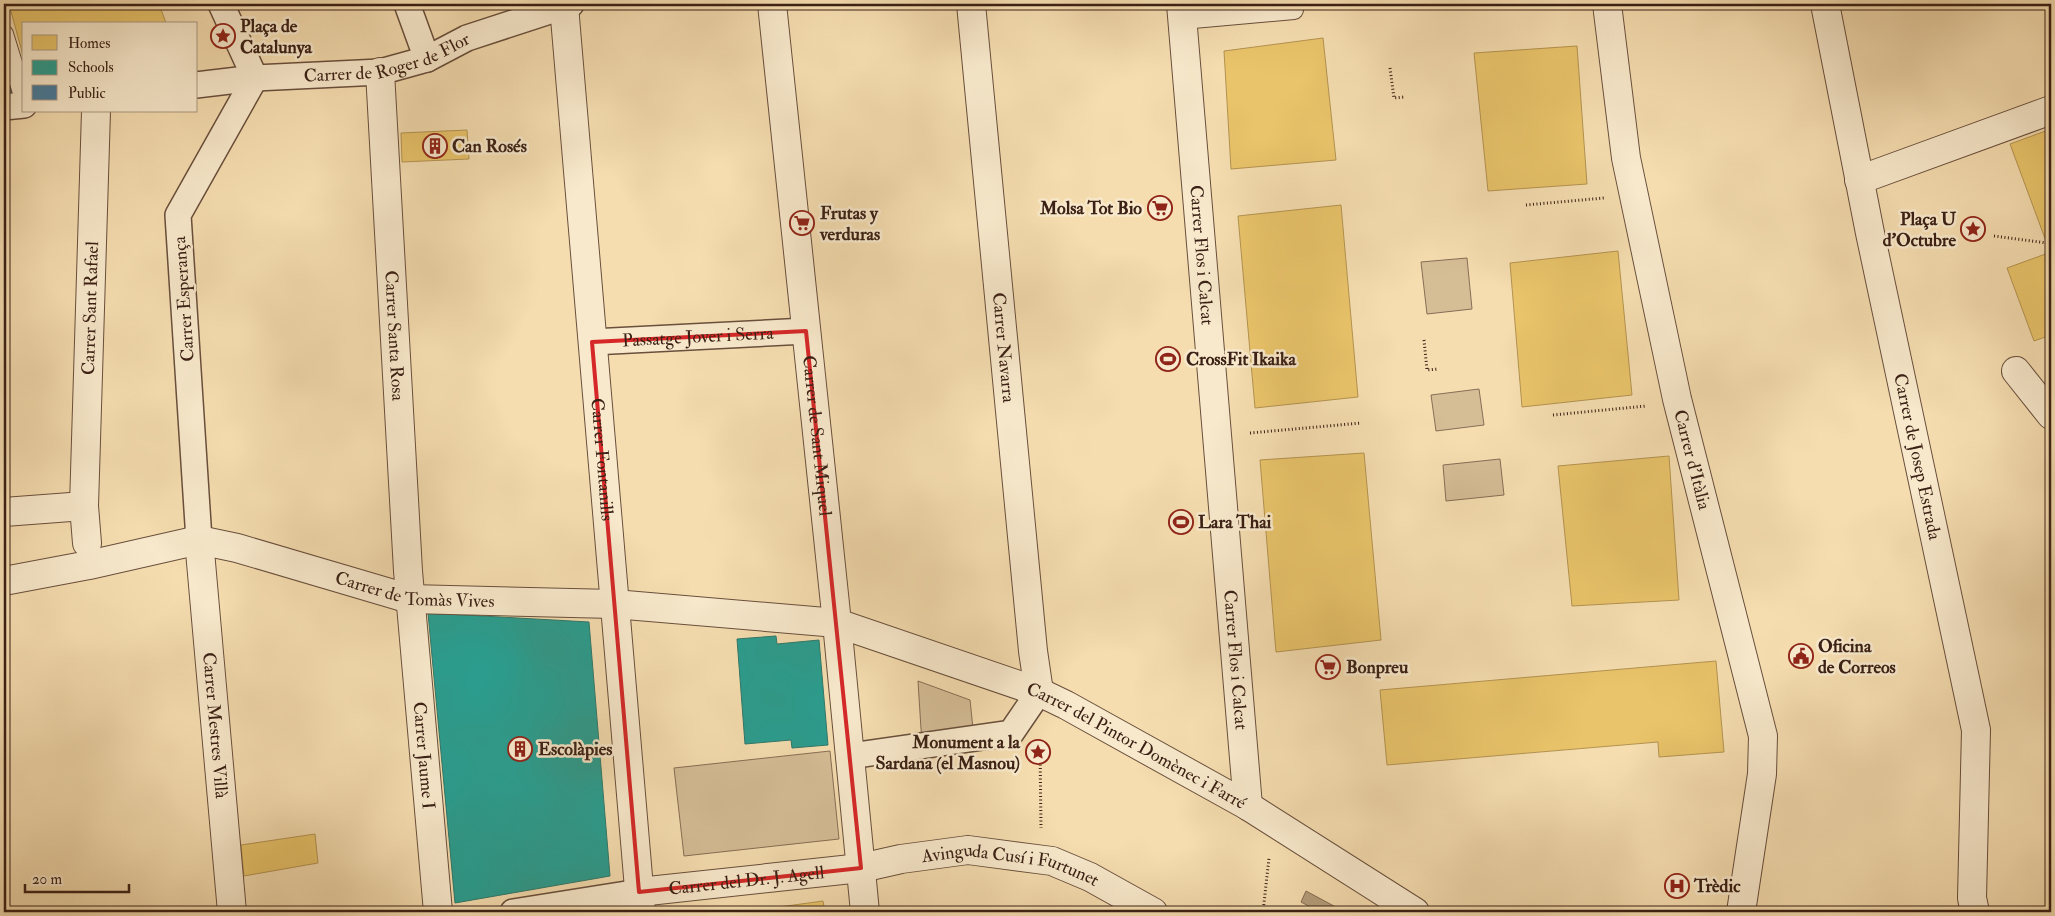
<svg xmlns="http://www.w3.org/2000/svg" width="2055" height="916" viewBox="0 0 2055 916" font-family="'IM FELL Double Pica',serif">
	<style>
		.green { fill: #d5bd96; stroke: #886e56 }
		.water { fill: #b59d7b; stroke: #846b52 }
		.homes { fill: #e9c46a; stroke: #b49350 }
		.schools { fill: #2a9d8f; stroke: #2f786a }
		.public { fill: #457b9d; stroke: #426074 }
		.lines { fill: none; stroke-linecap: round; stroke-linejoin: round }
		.service-casing { stroke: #694f3c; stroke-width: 20 }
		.pedestrian-casing { stroke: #694f3c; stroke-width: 28 }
		.minor-casing { stroke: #694f3c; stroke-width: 30 }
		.tertiary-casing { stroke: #694f3c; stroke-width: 30 }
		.path { stroke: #3a2015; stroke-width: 3; stroke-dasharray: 1 2.5; stroke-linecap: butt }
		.service { stroke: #f8e9cc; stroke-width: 18 }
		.pedestrian { stroke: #f8e9cc; stroke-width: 25 }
		.minor { stroke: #f8e9cc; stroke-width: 28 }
		.tertiary { stroke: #f8e9cc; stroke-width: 28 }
		.marked { fill: none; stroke: #d62828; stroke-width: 4; stroke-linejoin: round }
		.labels { text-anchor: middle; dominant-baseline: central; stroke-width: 5; stroke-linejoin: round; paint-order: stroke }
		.poi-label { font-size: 18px; font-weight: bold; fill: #3a2015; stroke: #f8e9cc; text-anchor: start }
		.street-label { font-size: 18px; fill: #3a2015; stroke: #f8e9cc }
	</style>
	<rect width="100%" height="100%" fill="#f5ddb0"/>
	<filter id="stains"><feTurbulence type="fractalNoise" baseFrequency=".004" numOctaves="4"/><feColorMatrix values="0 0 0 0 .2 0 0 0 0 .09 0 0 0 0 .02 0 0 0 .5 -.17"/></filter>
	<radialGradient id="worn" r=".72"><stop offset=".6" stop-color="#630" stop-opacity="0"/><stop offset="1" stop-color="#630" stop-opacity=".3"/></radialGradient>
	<path class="green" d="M1467,258L1472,309L1427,314L1421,262Z
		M1479,389L1484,425L1436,431L1431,395Z
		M1500,459L1504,495L1446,501L1443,465Z
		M918,681L970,700L974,738L922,745Z
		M830,751L839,839L684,856L674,768Z"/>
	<path class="water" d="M1306,891L1345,912H1320L1301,902Z"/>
	<path class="homes" d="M9,4H159L166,23L24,24V59Z
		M1323,38L1336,160L1231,169L1224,51Z
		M1577,46L1587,184L1488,191L1474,53Z
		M2051,129V252H2050L2010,144Z
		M467,130L469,159L402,162L401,133Z
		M1341,205L1358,397L1255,408L1238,216Z
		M1618,251L1632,395L1522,407L1510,263Z
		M2051,252V335L2034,341L2007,268Z
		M1364,453L1381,640L1276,652L1260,460Z
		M1669,456L1679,600L1572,606L1558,466Z
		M1716,661L1724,752L1659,757L1658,742L1387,765L1380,690Z
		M315,834L318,863L244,876L241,845Z
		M823,901L825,912H757V910Z"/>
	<path class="schools" d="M428,613L589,622L610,876L455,903Z
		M776,636L777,644L819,640L828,745L792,748L791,740L745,744L737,639Z"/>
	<path class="public" d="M4,54L14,95L4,96Z"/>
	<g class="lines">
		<defs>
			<path id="service" d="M1182,20L1294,10
				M4,34L24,99"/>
			<g id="pedestrian">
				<path d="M221,4L255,78"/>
				<path d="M407,4L427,59"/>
				<path id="s1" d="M196,85L255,78L380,72L427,59L467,38L571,4"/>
				<path d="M4,107L24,105"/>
				<path id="s2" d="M592,342L806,331"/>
				<path d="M199,540L178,215L255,78"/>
				<path d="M850,756L1011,733L1039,692"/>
				<path d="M513,912L639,892"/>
			</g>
			<g id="minor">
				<path id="s3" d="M772,4L837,623L865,912"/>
				<path id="s4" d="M1181,4L1248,806"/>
				<path id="s5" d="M1607,4L1626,158L1677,399L1763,736L1762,774L1741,912"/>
				<path id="s6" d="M1825,4L1870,233L1976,730L1972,898L1975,912"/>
				<path id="s7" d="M564,6L641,912"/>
				<path id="s8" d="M380,72L408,571L438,912"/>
				<path d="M1859,180L2051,110"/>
				<path d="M2016,371L2051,415"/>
				<path d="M4,512L84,506"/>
				<path id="s9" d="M199,540L232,912"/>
				<path id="s10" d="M87,543L84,506L96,111"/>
				<path id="s11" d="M4,581L89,565L199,540L237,548L410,599L614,604L837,623L1039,692L1066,705L1248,806L1415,912"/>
				<path id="s12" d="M639,892L861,868L901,859L968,850L1052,861L1090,877L1153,912"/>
			</g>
			<g id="tertiary">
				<path id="s13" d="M971,4L1033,651L1039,692"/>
			</g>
		</defs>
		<use href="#service" class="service-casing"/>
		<use href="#pedestrian" class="pedestrian-casing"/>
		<use href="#minor" class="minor-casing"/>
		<use href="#tertiary" class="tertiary-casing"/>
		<path class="path" d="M1390,68L1394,98L1404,97
			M1526,205L1604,198
			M1994,236L2047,243
			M1424,340L1427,370L1438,369
			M1553,415L1646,406
			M1250,433L1361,423
			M1040,747L1041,828
			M1263,912L1269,858"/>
		<use href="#service" class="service"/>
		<use href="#pedestrian" class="pedestrian"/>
		<use href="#minor" class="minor"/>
		<use href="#tertiary" class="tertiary"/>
	</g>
	<path class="marked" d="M806,331L861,868L639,892L592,342Z"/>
	<defs>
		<symbol id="sight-ring" viewBox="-11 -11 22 22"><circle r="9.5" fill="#f8e9cc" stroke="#8f2418" stroke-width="1.5"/><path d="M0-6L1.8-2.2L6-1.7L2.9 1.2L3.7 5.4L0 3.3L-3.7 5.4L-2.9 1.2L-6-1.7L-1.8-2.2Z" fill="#8f2418"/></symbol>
		<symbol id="building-ring" viewBox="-11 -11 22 22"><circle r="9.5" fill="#f8e9cc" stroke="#8f2418" stroke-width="1.5"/><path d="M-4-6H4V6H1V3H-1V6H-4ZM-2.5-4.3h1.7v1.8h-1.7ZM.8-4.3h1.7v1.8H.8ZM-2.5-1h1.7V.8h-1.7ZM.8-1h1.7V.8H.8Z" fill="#8f2418"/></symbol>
		<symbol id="supermarket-ring" viewBox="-11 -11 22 22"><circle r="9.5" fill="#f8e9cc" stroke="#8f2418" stroke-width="1.5"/><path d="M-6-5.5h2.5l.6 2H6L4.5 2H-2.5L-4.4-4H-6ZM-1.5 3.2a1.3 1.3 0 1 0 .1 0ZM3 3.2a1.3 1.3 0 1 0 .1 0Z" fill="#8f2418"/></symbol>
		<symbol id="stadium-ring" viewBox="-11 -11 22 22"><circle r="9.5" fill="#f8e9cc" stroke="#8f2418" stroke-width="1.5"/><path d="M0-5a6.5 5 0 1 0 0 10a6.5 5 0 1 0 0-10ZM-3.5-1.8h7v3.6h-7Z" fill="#8f2418"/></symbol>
		<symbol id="civic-ring" viewBox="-11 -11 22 22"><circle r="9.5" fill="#f8e9cc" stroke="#8f2418" stroke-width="1.5"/><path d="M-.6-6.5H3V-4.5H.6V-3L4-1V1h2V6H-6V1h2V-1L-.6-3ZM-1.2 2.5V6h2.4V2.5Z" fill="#8f2418"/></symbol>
		<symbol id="hospital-ring" viewBox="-11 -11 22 22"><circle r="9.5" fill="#f8e9cc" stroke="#8f2418" stroke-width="1.5"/><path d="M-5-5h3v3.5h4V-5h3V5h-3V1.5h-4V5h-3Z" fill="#8f2418"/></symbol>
	</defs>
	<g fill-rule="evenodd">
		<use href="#sight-ring" x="209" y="22" width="28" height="28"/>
		<use href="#building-ring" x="421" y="132" width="28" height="28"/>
		<use href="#supermarket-ring" x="1146" y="194" width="28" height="28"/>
		<use href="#supermarket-ring" x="788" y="209" width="28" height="28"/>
		<use href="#sight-ring" x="1959" y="215" width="28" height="28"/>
		<use href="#stadium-ring" x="1154" y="345" width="28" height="28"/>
		<use href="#stadium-ring" x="1167" y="508" width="28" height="28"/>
		<use href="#civic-ring" x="1787" y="642" width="28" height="28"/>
		<use href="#supermarket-ring" x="1314" y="653" width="28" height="28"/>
		<use href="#building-ring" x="506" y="735" width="28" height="28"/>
		<use href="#sight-ring" x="1024" y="738" width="28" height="28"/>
		<use href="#hospital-ring" x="1663" y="872" width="28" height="28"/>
	</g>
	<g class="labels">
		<g class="poi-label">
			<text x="240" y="26">Plaça de<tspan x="240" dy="21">Catalunya</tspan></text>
			<text x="452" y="146">Can Rosés</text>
			<text x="1142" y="208" text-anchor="end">Molsa Tot Bio</text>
			<text x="820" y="213">Frutas y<tspan x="820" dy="21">verduras</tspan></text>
			<text x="1956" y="219" text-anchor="end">Plaça U<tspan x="1956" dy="21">d'Octubre</tspan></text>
			<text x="1186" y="359">CrossFit Ikaika</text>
			<text x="1198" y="522">Lara Thai</text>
			<text x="1818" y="646">Oficina<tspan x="1818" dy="21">de Correos</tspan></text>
			<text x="1346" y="667">Bonpreu</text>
			<text x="1020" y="742" text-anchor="end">Monument a la<tspan x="1020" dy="21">Sardana (el Masnou)</tspan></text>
			<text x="538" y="749">Escolàpies</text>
			<text x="1694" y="886">Trèdic</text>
		</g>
		<g class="street-label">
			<text stroke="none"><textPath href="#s1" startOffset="194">Carrer de Roger de Flor</textPath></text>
			<text stroke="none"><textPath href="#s4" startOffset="252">Carrer Flos i Calcat</textPath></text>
			<text transform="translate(184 299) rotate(-94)">Carrer Esperança</text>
			<text stroke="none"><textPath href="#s10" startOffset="235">Carrer Sant Rafael</textPath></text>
			<text stroke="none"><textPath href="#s8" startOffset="264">Carrer Santa Rosa</textPath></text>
			<text stroke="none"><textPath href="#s2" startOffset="106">Passatge Jover i Serra</textPath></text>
			<text stroke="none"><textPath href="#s13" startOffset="345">Carrer Navarra</textPath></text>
			<text stroke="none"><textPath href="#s3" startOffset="434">Carrer de Sant Miquel</textPath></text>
			<text stroke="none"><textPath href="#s6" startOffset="462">Carrer de Josep Estrada</textPath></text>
			<text stroke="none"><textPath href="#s7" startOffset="455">Carrer Fontanills</textPath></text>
			<text stroke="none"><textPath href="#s5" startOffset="464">Carrer d'Itàlia</textPath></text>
			<text stroke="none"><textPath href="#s11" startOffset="422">Carrer de Tomàs Vives</textPath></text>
			<text stroke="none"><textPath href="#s4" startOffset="658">Carrer Flos i Calcat</textPath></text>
			<text stroke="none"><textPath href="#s9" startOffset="186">Carrer Mestres Villà</textPath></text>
			<text stroke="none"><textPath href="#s11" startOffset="1171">Carrer del Pintor Domènec i Farré</textPath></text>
			<text stroke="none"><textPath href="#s8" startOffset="685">Carrer Jaume I</textPath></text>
			<text stroke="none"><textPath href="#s12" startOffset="376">Avinguda Cusí i Furtunet</textPath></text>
			<text stroke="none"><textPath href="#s12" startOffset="108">Carrer del Dr. J. Agell</textPath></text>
		</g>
	</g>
	<rect width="2055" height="916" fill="none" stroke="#f5ddb0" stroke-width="20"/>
	<rect x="5" y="5" width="2045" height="906" fill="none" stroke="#3a2015" stroke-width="2.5"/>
	<rect x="10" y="10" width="2035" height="896" fill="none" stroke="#3a2015"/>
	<rect x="22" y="22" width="175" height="90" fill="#f8e9cc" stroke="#ac9983"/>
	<rect x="32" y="35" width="25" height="15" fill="#e9c46a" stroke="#ac9983"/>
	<text x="68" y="48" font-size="15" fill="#3a2015">Homes</text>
	<rect x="32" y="60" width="25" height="15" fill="#2a9d8f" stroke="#ac9983"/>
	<text x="68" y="72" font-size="15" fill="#3a2015">Schools</text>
	<rect x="32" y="85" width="25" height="15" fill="#457b9d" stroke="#ac9983"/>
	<text x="68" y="98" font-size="15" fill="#3a2015">Public</text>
	<path d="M25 884v8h104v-8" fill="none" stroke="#3a2015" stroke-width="2.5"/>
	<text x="32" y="884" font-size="15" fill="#3a2015" stroke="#f8e9cc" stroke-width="4" paint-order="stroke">20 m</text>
	<rect width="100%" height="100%" filter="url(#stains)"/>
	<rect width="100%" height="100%" fill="url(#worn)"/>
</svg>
